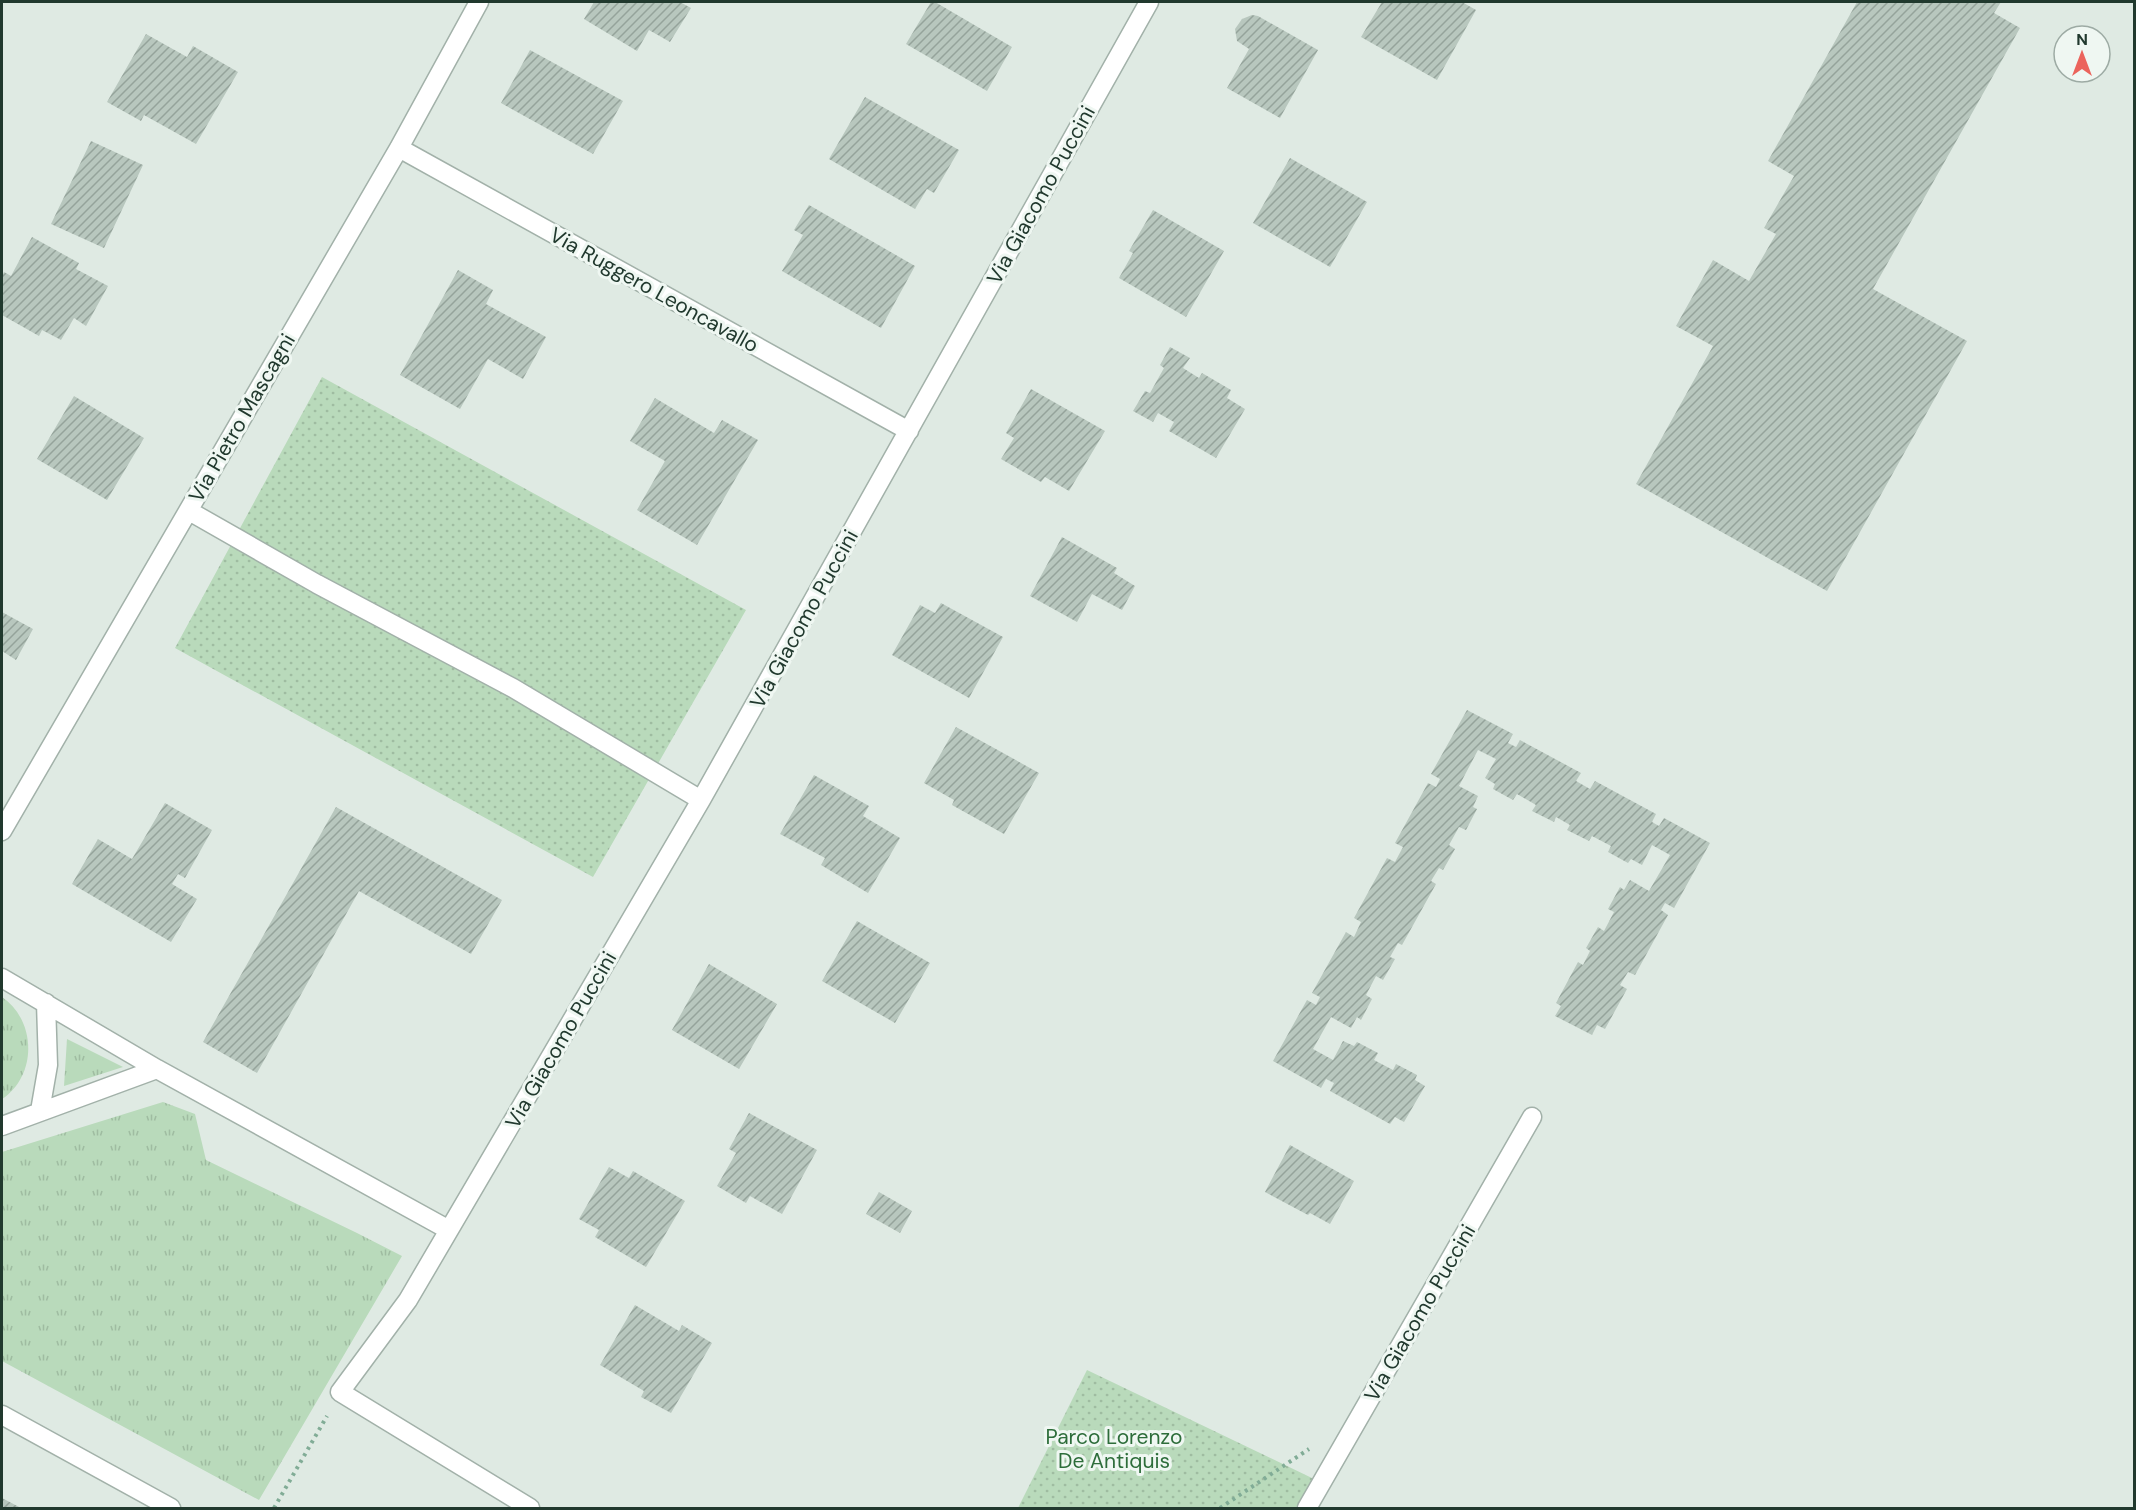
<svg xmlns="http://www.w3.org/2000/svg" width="2136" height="1510" viewBox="0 0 2136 1510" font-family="'DM Sans',sans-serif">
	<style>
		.grass { fill: url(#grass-tufts) }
		.park { fill: url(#park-dots) }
		.building { fill: url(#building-hatch) }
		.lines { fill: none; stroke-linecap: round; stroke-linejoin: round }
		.street-casing { stroke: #a2b1a9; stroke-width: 21 }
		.path { stroke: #81ac96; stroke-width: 4; stroke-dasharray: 3 4.5; stroke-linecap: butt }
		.street { stroke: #fff; stroke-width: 18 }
		.labels { text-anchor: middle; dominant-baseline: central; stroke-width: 6; stroke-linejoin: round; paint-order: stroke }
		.street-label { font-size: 21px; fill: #21392e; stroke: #eff7f2 }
		.park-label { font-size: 21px; fill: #2d6d3a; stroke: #eff7f2 }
	</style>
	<defs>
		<pattern id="grass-tufts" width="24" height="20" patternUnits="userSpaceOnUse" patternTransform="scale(1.5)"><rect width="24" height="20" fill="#b9dabb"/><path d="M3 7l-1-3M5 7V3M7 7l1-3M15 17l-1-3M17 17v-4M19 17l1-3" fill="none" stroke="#9fbca1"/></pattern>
		<pattern id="park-dots" width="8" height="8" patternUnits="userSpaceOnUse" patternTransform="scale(1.5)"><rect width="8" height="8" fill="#b9dabb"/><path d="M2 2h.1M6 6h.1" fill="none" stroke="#9fbca1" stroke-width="1.8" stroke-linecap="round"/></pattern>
		<pattern id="building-hatch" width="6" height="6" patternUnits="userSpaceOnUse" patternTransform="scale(1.5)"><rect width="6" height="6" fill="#b8c7be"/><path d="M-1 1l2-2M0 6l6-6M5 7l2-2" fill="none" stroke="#95a39b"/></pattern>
	</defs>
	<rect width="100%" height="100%" fill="#dfeae3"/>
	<path class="grass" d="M2,997C37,1021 37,1076 2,1099Z
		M67,1039L123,1067L64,1086Z
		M163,1102L195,1114L206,1160L357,1233L402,1256L259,1500L2,1361V1152Z"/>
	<path class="park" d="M322,377L746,610L593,877L175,648Z
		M1087,1370L1314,1479L1296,1508H1018Z"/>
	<path class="building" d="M594,2H680L691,8L670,42L649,30L637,51L584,19Z
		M931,2H935L1012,47L987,91L906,44Z
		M1382,2H1462L1476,10L1437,80L1361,37Z
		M1857,2H2001L1994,13L2020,28L1873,289L1967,341L1827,591L1636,484L1713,346L1676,326L1713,260L1749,281L1776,234L1764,228L1794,176L1768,161Z
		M1252,15L1258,16L1318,50L1280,118L1227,88L1249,49L1237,41L1235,29L1242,19Z
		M146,34L187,57L193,46L238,72L196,144L144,115L141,121L107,102Z
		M530,50L623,101L593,154L501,103Z
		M865,97L959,150L934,193L927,189L915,209L829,159Z
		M91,141L143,165L104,248L51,224Z
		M1290,158L1367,202L1330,267L1253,223Z
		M809,205L915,266L881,328L782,271L803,235L794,230Z
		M1153,210L1224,251L1186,317L1119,278L1133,253L1129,251Z
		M32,237L79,263L76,269L108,286L86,326L74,318L61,340L42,330L39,336L2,315V276L4,272L11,276Z
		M458,270L493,290L486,304L546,337L523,379L488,359L460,409L400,375Z
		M1170,347L1190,358L1183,368L1199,378L1202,373L1231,390L1227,398L1245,409L1216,458L1169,431L1174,422L1158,413L1153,422L1133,411L1145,391L1150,393L1164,368L1160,365Z
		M1031,389L1105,431L1069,491L1045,477L1041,482L1001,459L1014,438L1006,433Z
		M74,396L144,438L107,500L37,459Z
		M655,398L714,433L722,420L758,440L697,545L637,510L665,461L630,441Z
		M1062,537L1117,568L1114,573L1135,586L1122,610L1092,594L1077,622L1030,596Z
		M941,603L1003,637L969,698L892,655L920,605L935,613Z
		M2,612L33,629L16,660L2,651Z
		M1467,710L1513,734L1508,743L1516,747L1520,740L1581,773L1576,781L1590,789L1595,781L1656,814L1652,822L1659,826L1664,818L1710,843L1674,908L1665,903L1661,910L1668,915L1635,975L1628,972L1620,985L1627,989L1605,1029L1597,1025L1592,1035L1555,1016L1561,1006L1556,1003L1578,962L1583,965L1590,951L1586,948L1598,927L1604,931L1614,912L1608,909L1620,887L1624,890L1630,880L1649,891L1670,855L1652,845L1642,865L1631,859L1628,863L1608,852L1611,846L1592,836L1589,841L1567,830L1570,825L1556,817L1554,822L1532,811L1536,805L1517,794L1513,800L1493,789L1495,784L1485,778L1496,759L1478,750L1459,786L1478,796L1473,807L1477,809L1466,830L1459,827L1449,845L1455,849L1443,870L1439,868L1431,881L1436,884L1402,945L1398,943L1390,957L1395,959L1383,980L1376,976L1366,995L1372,999L1361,1020L1357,1017L1351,1028L1331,1017L1313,1049L1333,1060L1343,1041L1354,1046L1357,1042L1378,1053L1374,1060L1393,1070L1396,1064L1417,1075L1415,1080L1425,1086L1404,1122L1395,1117L1390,1124L1330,1091L1334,1083L1326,1079L1321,1088L1273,1061L1307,1000L1316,1005L1320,997L1312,993L1346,932L1354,937L1361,922L1354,918L1387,858L1395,862L1403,847L1395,843L1428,783L1436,787L1440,779L1431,774Z
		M956,727L1039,773L1004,834L952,805L954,800L924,783Z
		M814,775L869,806L863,816L900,838L868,893L821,865L825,858L780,834Z
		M165,803L212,830L185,878L178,874L172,884L197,899L171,942L72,884L98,839L132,859Z
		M336,807L502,900L471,954L359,891L257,1073L203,1042Z
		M857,921L930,963L895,1023L822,981Z
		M709,964L777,1004L739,1069L672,1030Z
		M749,1113L817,1150L782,1214L750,1196L746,1203L717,1186L736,1153L729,1149Z
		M1290,1145L1354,1181L1330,1224L1310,1213L1308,1215L1265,1192Z
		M609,1167L629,1178L633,1171L685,1201L646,1267L595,1237L599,1230L579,1219Z
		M879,1192L912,1211L900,1233L866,1214Z
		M635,1305L679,1331L682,1325L712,1343L671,1413L641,1397L644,1391L600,1365Z
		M2,1498L21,1508H2Z"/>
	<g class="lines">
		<defs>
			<path id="street" d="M399,148L909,431
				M189,511L317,584L513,688L701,800
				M2,831L399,148L479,2
				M2,978L157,1069L449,1230
				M40,1111L48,1065L46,1003
				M2,1126L157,1069
				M2,1415L171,1508
				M530,1508L340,1392L408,1300L701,800L1149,2
				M1307,1508L1532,1117"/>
		</defs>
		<use href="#street" class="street-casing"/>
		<path class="path" d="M274,1508L327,1416
			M1220,1508L1309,1449"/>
		<use href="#street" class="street"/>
	</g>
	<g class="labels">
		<g class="street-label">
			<text transform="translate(1041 195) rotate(-61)">Via Giacomo Puccini</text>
			<text transform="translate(654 290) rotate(29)">Via Ruggero Leoncavallo</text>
			<text transform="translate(242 418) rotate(-60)">Via Pietro Mascagni</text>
			<text transform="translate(804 619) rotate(-61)">Via Giacomo Puccini</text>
			<text transform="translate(561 1040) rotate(-60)">Via Giacomo Puccini</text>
			<text transform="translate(1420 1313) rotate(-60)">Via Giacomo Puccini</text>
		</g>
		<g class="park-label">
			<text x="1114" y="1437">Parco Lorenzo<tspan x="1114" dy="24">De Antiquis</tspan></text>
		</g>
	</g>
	<rect width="2136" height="1510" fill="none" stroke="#21392e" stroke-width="6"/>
	<g transform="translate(2082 54)"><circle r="28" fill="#eff7f2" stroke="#9daba4" stroke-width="1.5"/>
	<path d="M0-4.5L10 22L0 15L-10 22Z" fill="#eb645c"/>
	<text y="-9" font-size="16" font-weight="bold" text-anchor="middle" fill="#21392e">N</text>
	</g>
</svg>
